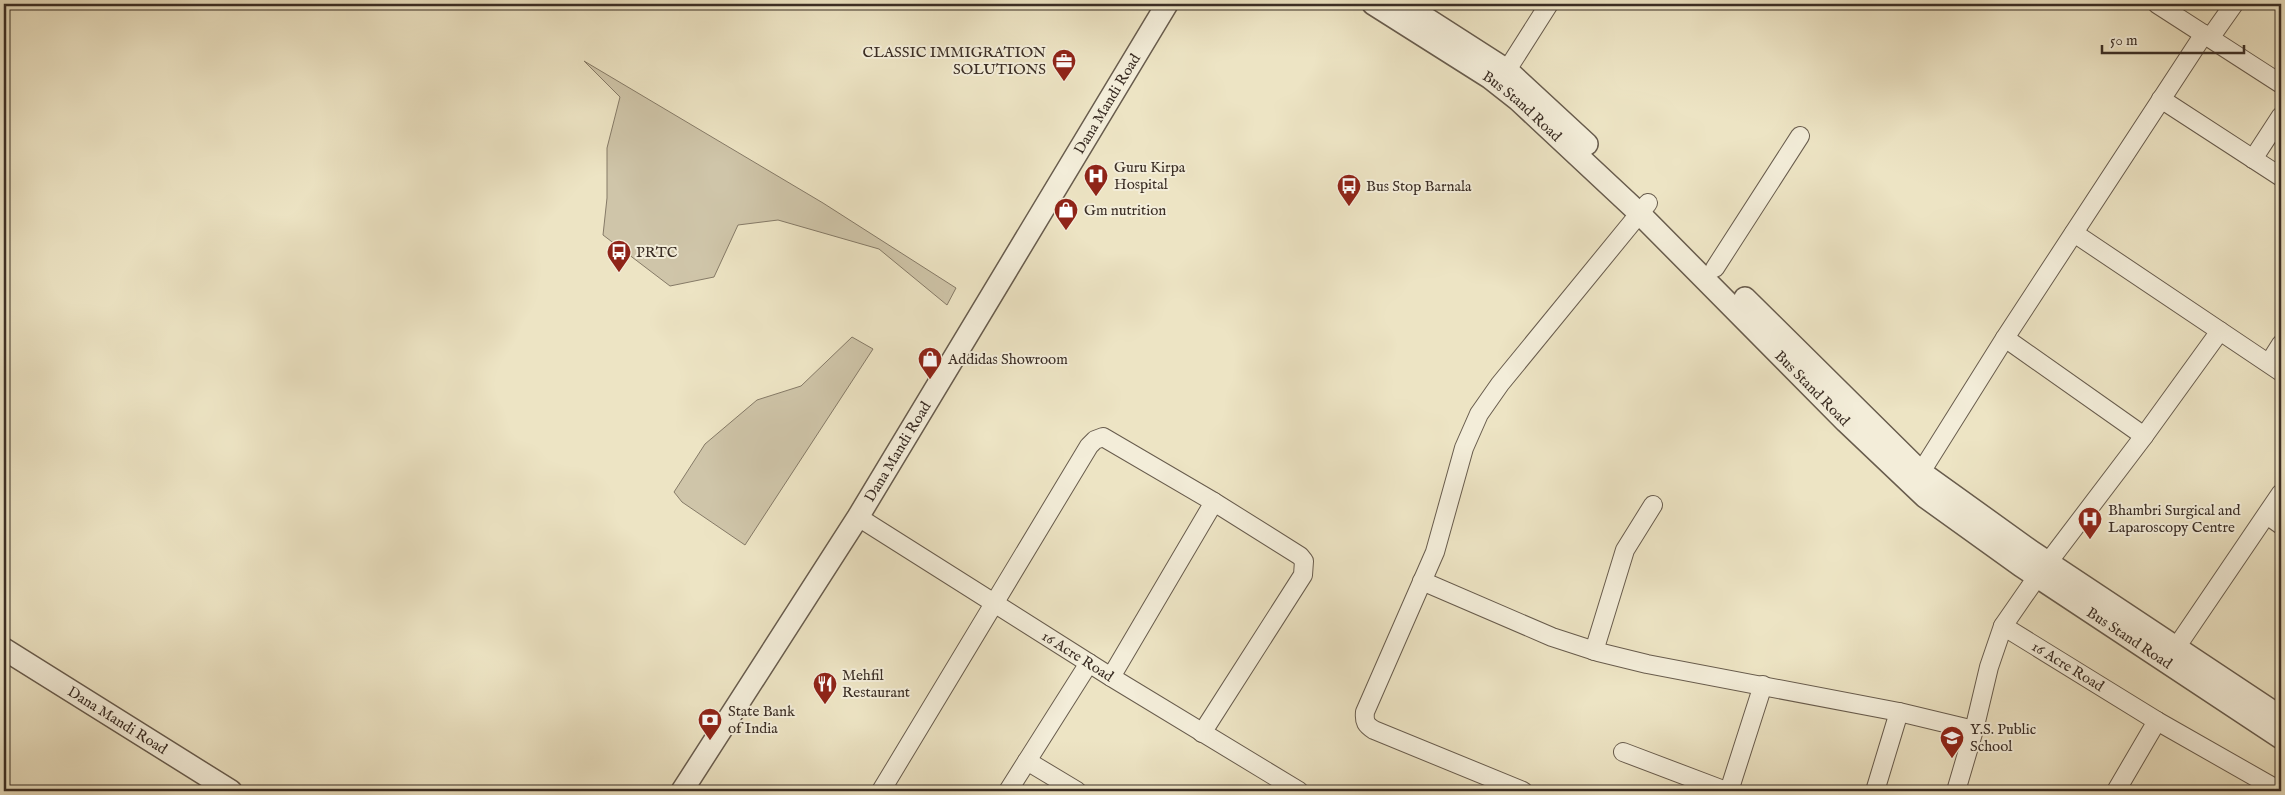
<svg xmlns="http://www.w3.org/2000/svg" width="2285" height="795" viewBox="0 0 2285 795" font-family="'IM FELL English',serif">
	<style>
		.green { fill: #cfc5a9; stroke: #857a67 }
		.lines { fill: none; stroke-linecap: round; stroke-linejoin: round }
		.minor-casing { stroke: #685c4d; stroke-width: 20 }
		.tertiary-casing { stroke: #685c4d; stroke-width: 24 }
		.minor { stroke: #f3edd9; stroke-width: 18 }
		.tertiary { stroke: #f3edd9; stroke-width: 21 }
		.labels { text-anchor: middle; dominant-baseline: central; stroke-width: 4; stroke-linejoin: round; paint-order: stroke }
		.poi-label { font-size: 15px; fill: #3b2e25; stroke: #f3edd9; text-anchor: start }
		.street-label { font-size: 15px; fill: #3b2e25; stroke: #f3edd9 }
	</style>
	<rect width="100%" height="100%" fill="#ede4c4"/>
	<filter id="stains"><feTurbulence type="fractalNoise" baseFrequency=".004" numOctaves="4"/><feColorMatrix values="0 0 0 0 .2 0 0 0 0 .09 0 0 0 0 .02 0 0 0 .5 -.17"/></filter>
	<radialGradient id="worn" r=".72"><stop offset=".6" stop-color="#630" stop-opacity="0"/><stop offset="1" stop-color="#630" stop-opacity=".3"/></radialGradient>
	<path class="green" d="M584,61L823,203L956,288L947,305L879,249L778,220L738,225L714,277L670,286L603,235L607,198V148L620,97Z
		M852,337L873,349L745,545L682,502L674,492L705,444L757,400L801,386Z"/>
	<g class="lines">
		<defs>
			<g id="minor">
				<path d="M2157,4L2281,84"/>
				<path d="M2210,38L2234,4"/>
				<path d="M1507,70L1549,4"/>
				<path d="M2161,99L2281,177"/>
				<path d="M2253,159L2281,116"/>
				<path d="M2074,233L2281,372"/>
				<path d="M1715,268L1800,136"/>
				<path d="M2005,338L2144,436"/>
				<path d="M2269,363L2281,344"/>
				<path d="M1921,472L2005,338L2204,34"/>
				<path d="M2267,515L2281,525"/>
				<path id="s1" d="M858,517L1111,677L1299,791"/>
				<path d="M1422,581L1552,637L1598,652L1647,664L1899,712L1974,730"/>
				<path d="M2003,626L2037,577L2144,436L2220,331"/>
				<path d="M1594,651L1625,550L1653,505"/>
				<path d="M2169,658L2281,493"/>
				<path d="M1111,677L1214,502"/>
				<path d="M1623,752L1726,791"/>
				<path d="M1027,761L1077,791"/>
				<path d="M881,791L1089,446L1095,440L1103,437L1214,502L1300,556L1304,561L1303,575L1202,733"/>
				<path d="M1008,791L1089,663"/>
				<path d="M1523,791L1374,730C1366,725 1364,722 1365,712L1435,552L1464,448L1479,414L1500,384L1648,203"/>
				<path d="M1729,791L1763,685"/>
				<path d="M1875,791L1899,712"/>
				<path id="s2" d="M1956,791L1974,730L1989,667L2003,626L2157,721L2280,791"/>
				<path d="M2116,791L2157,721"/>
			</g>
			<g id="tertiary">
				<path id="s3" d="M1373,4L1490,78L1518,100L1639,213L1846,422L1925,497L2021,566L2281,738"/>
				<path d="M1404,4L1507,70L1587,144"/>
				<path d="M1745,298L1921,472L2031,551L2281,717"/>
				<path id="s4" d="M4,649L231,791"/>
				<path id="s5" d="M682,791L858,517L1167,4"/>
			</g>
		</defs>
		<use href="#minor" class="minor-casing"/>
		<use href="#tertiary" class="tertiary-casing"/>
		<use href="#minor" class="minor"/>
		<use href="#tertiary" class="tertiary"/>
	</g>
	<defs>
		<symbol id="office-pin" viewBox="-11 -11 22 30"><path d="M0 17L-7.5 6A9.5 9.5 0 1 1 7.5 6Z" fill="#8f2418" stroke="#f3edd9"/><path d="M-6-3h4V-5.5h4V-3h4V5H-6ZM-1-4.5V-3h2v-1.5ZM-6 0V1H6V0Z" fill="#fff"/></symbol>
		<symbol id="hospital-pin" viewBox="-11 -11 22 30"><path d="M0 17L-7.5 6A9.5 9.5 0 1 1 7.5 6Z" fill="#8f2418" stroke="#f3edd9"/><path d="M-5-5h3v3.5h4V-5h3V5h-3V1.5h-4V5h-3Z" fill="#fff"/></symbol>
		<symbol id="bus-pin" viewBox="-11 -11 22 30"><path d="M0 17L-7.5 6A9.5 9.5 0 1 1 7.5 6Z" fill="#8f2418" stroke="#f3edd9"/><path d="M-5-6H5V4H4V6H2V4H-2V6H-4V4H-5ZM-3.5-4V0h7V-4ZM-3.5 1.2v1.5H-2V1.2ZM2 1.2v1.5H3.5V1.2Z" fill="#fff"/></symbol>
		<symbol id="shop-pin" viewBox="-11 -11 22 30"><path d="M0 17L-7.5 6A9.5 9.5 0 1 1 7.5 6Z" fill="#8f2418" stroke="#f3edd9"/><path d="M-5-2.5h2.3a2.7 3.5 0 0 1 5.4 0H5L5.5 6h-11ZM-1.5-2.5h3a1.5 2.3 0 0 0-3 0Z" fill="#fff"/></symbol>
		<symbol id="restaurant-pin" viewBox="-11 -11 22 30"><path d="M0 17L-7.5 6A9.5 9.5 0 1 1 7.5 6Z" fill="#8f2418" stroke="#f3edd9"/><path d="M-5-6h1v4h1v-4h1v4h1v-4h1v5L-1.5 .5V6h-2V.5L-5-1ZM5-6V6H3V1.5H1.5Q1.5-4 5-6Z" fill="#fff"/></symbol>
		<symbol id="bank-pin" viewBox="-11 -11 22 30"><path d="M0 17L-7.5 6A9.5 9.5 0 1 1 7.5 6Z" fill="#8f2418" stroke="#f3edd9"/><path d="M-6-4H6V4H-6ZM0-2.3a2.3 2.3 0 1 0 0 4.6a2.3 2.3 0 1 0 0-4.6Z" fill="#fff"/></symbol>
		<symbol id="school-pin" viewBox="-11 -11 22 30"><path d="M0 17L-7.5 6A9.5 9.5 0 1 1 7.5 6Z" fill="#8f2418" stroke="#f3edd9"/><path d="M0-5L7-2L0 1L-7-2ZM-4 1L0 2.5L4 1V4Q0 6-4 4Z" fill="#fff"/></symbol>
	</defs>
	<g fill-rule="evenodd">
		<use href="#office-pin" x="1050" y="47" width="28" height="38"/>
		<use href="#hospital-pin" x="1082" y="162" width="28" height="38"/>
		<use href="#bus-pin" x="1335" y="172" width="28" height="38"/>
		<use href="#shop-pin" x="1052" y="196" width="28" height="38"/>
		<use href="#bus-pin" x="605" y="238" width="28" height="38"/>
		<use href="#shop-pin" x="916" y="345" width="28" height="38"/>
		<use href="#hospital-pin" x="2076" y="505" width="28" height="38"/>
		<use href="#restaurant-pin" x="811" y="670" width="28" height="38"/>
		<use href="#bank-pin" x="696" y="706" width="28" height="38"/>
		<use href="#school-pin" x="1938" y="724" width="28" height="38"/>
	</g>
	<g class="labels">
		<g class="poi-label">
			<text x="1046" y="52" text-anchor="end">CLASSIC IMMIGRATION<tspan x="1046" dy="17">SOLUTIONS</tspan></text>
			<text x="1114" y="167">Guru Kirpa<tspan x="1114" dy="17">Hospital</tspan></text>
			<text x="1366" y="186">Bus Stop Barnala</text>
			<text x="1084" y="210">Gm nutrition</text>
			<text x="636" y="252">PRTC</text>
			<text x="948" y="359">Addidas Showroom</text>
			<text x="2108" y="510">Bhambri Surgical and<tspan x="2108" dy="17">Laparoscopy Centre</tspan></text>
			<text x="842" y="675">Mehfil<tspan x="842" dy="17">Restaurant</tspan></text>
			<text x="728" y="711">State Bank<tspan x="728" dy="17">of India</tspan></text>
			<text x="1970" y="729">Y.S. Public<tspan x="1970" dy="17">School</tspan></text>
		</g>
		<g class="street-label">
			<text stroke="none"><textPath href="#s5" startOffset="808">Dana Mandi Road</textPath></text>
			<text stroke="none"><textPath href="#s3" startOffset="181">Bus Stand Road</textPath></text>
			<text stroke="none"><textPath href="#s3" startOffset="586">Bus Stand Road</textPath></text>
			<text stroke="none"><textPath href="#s5" startOffset="402">Dana Mandi Road</textPath></text>
			<text stroke="none"><textPath href="#s3" startOffset="991">Bus Stand Road</textPath></text>
			<text stroke="none"><textPath href="#s1" startOffset="260">16 Acre Road</textPath></text>
			<text stroke="none"><textPath href="#s2" startOffset="248">16 Acre Road</textPath></text>
			<text stroke="none"><textPath href="#s4" startOffset="134">Dana Mandi Road</textPath></text>
		</g>
	</g>
	<rect width="2285" height="795" fill="none" stroke="#ede4c4" stroke-width="20"/>
	<rect x="5" y="5" width="2275" height="785" fill="none" stroke="#3b2e25" stroke-width="2.5"/>
	<rect x="10" y="10" width="2265" height="775" fill="none" stroke="#3b2e25"/>
	<path d="M2102 45v8h142v-8" fill="none" stroke="#3b2e25" stroke-width="2.5"/>
	<text x="2110" y="45" font-size="15" fill="#3b2e25" stroke="#f3edd9" stroke-width="4" paint-order="stroke">50 m</text>
	<rect width="100%" height="100%" filter="url(#stains)"/>
	<rect width="100%" height="100%" fill="url(#worn)"/>
</svg>
